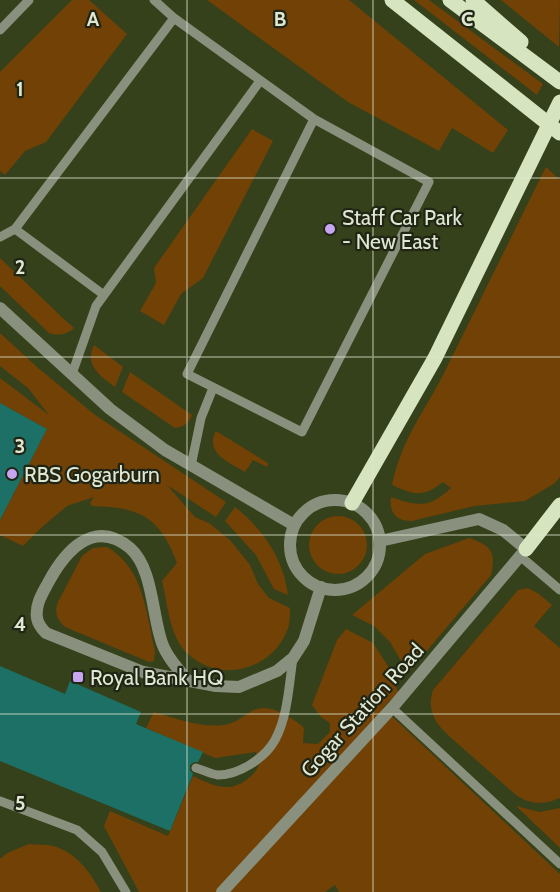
<svg xmlns="http://www.w3.org/2000/svg" width="560" height="892" viewBox="0 0 560 892" font-family="Cabin,sans-serif">
	<style>
		.green { fill: #714105 }
		.building { fill: #1c7066 }
		.lines { fill: none; stroke-linecap: round; stroke-linejoin: round }
		.service { stroke: #89907e; stroke-width: 9 }
		.minor { stroke: #89907e; stroke-width: 12 }
		.tertiary { stroke: #89907e; stroke-width: 12 }
		.primary { stroke: #d6e4bf; stroke-width: 15 }
		.grid { fill: none; stroke: #e0e8d2; stroke-width: 1.5; stroke-opacity: 0.55 }
		.poi-dot { fill: #c6a6f0; stroke: #202515; stroke-width: 2 }
		.labels { text-anchor: middle; dominant-baseline: central; stroke-width: 4.5; stroke-linejoin: round; paint-order: stroke }
		.poi-label { font-size: 21px; fill: #e0e8d2; stroke: #202515; text-anchor: start }
		.street-label { font-size: 21px; fill: #e0e8d2; stroke: #202515 }
		.grid-label { font-size: 20px; text-anchor: middle; font-weight: bold; fill: #e0e8d2; stroke: #202515; stroke-width: 4.5; stroke-linejoin: round; paint-order: stroke }
	</style>
	<rect width="100%" height="100%" fill="#35411b"/>
	<path class="green" d="M72,0H89L127,34L46,142L25,151L5,175L0,171V72Z
		M207,0H349L508,130L493,153L452,128L439,151L348,102Z
		M414,0H429L543,84L537,95Z
		M501,0H560L559,47Z
		M252,129L273,141L203,278L181,294L164,325L140,311L156,283L154,268Z
		M546,167L560,180V477L555,483L525,501L474,506L412,521C396,521 389,513 391,497C417,506 429,509 451,488L443,482C422,498 415,495 392,485C401,441 422,415 442,377C477,307 511,237 546,167Z
		M0,258L66,321L74,328C66,335 59,336 49,333L0,286Z
		M0,333L37,367L95,415L226,502L216,517L167,485L195,517L209,523L230,540L250,565L258,584L269,598L290,608C290,616 290,624 287,631C271,670 220,684 188,654C169,637 168,605 162,581L177,563C160,517 140,507 92,506L90,503L94,497L67,506L42,527L23,546L0,535V520L47,429L0,403V378L49,415L28,388L0,366Z
		M94,345L123,367L115,387C100,376 84,365 94,345Z
		M130,372L192,415C189,423 184,427 175,428L122,392Z
		M216,431L268,463L267,467L253,460L245,472C229,463 204,452 216,431Z
		M235,507C263,529 284,560 288,595L274,589L256,555L225,521Z
		M309 545a29 29 0 1 1 58 0a29 29 0 1 1-58 0Z
		M469,538C492,546 496,552 491,575L408,673L390,642L374,626L352,615L425,554Z
		M107,547C144,568 146,613 155,651L154,661L149,662L65,627C57,619 54,613 58,602L82,556L93,548Z
		M528,588L539,594L552,605L534,626L560,648V798C544,805 531,805 516,795L449,736C434,722 427,710 433,690L518,590Z
		M346,629L373,643L388,666L398,692L383,708L560,874V892H339L335,885L325,892H139L104,826L110,811L168,836L193,776C204,781 216,788 229,787C240,787 260,773 259,761C259,758 257,755 256,752L215,758L146,728L154,712C174,718 202,728 223,725C238,724 246,712 257,709C271,704 295,719 304,728L303,743L318,744L330,732V723L321,717L312,705L337,640Z
		M516,806L540,812L560,808V848Z
		M29,844C37,845 46,844 53,846C76,852 91,873 101,892H0V859L7,853Z"/>
	<path class="building" d="M0,403L47,429L0,520Z
		M0,666L65,694L70,681L141,712L136,724L203,752L198,762H194L190,765V770L193,774L170,831L0,761Z"/>
	<g class="lines">
		<path class="service" d="M154,0L174,18
			M0,30L29,0
			M260,81L104,295L15,229L174,18L314,119L429,182L302,432L187,374L314,119
			M0,237L15,229
			M72,374L96,306L104,295
			M191,466L201,418L213,388
			M520,556L560,590
			M392,708L560,864
			M196,768C203,770 211,774 218,775C239,775 265,758 275,740C288,716 289,684 293,658
			M0,801L77,830L102,852L126,892"/>
		<path class="minor" d="M188,681C178,669 167,657 162,643C152,615 153,568 130,548C93,517 64,553 48,583C42,594 35,605 37,618C38,624 42,629 46,633L143,672L216,686L239,687L277,671L293,658L304,641L321,587"/>
		<path class="tertiary" d="M0,308L110,409L165,450L294,525
			M290 545a45 45 0 1 1 90 0a45 45 0 1 1-90 0Z
			M222,892L392,708L526,549L503,530L479,519L380,541"/>
		<path class="primary" d="M392,0L560,133
			M450,0L560,82
			M473,0L521,42
			M352,503L435,358L560,102
			M526,549L560,505"/>
	</g>
	<path class="grid" d="M187,0V892M373,0V892M0,178H560M0,357H560M0,535H560M0,714H560"/>
	<g class="poi-dot">
		<circle cx="330" cy="229" r="6"/>
		<circle cx="12" cy="474" r="6"/>
		<rect x="72" y="671" width="12" height="12" rx="3"/>
	</g>
	<g class="labels">
		<g class="poi-label">
			<text x="342" y="217">Staff Car Park<tspan x="342" dy="24">- New East</tspan></text>
			<text x="24" y="474">RBS Gogarburn</text>
			<text x="90" y="677">Royal Bank HQ</text>
		</g>
		<g class="street-label">
			<text transform="translate(362 710) rotate(-48)">Gogar Station Road</text>
		</g>
	</g>
	<g class="grid-label">
		<text x="93" y="26">A</text>
		<text x="280" y="26">B</text>
		<text x="467" y="26">C</text>
		<text x="20" y="96">1</text>
		<text x="20" y="274">2</text>
		<text x="20" y="453">3</text>
		<text x="20" y="631">4</text>
		<text x="20" y="810">5</text>
	</g>
</svg>
